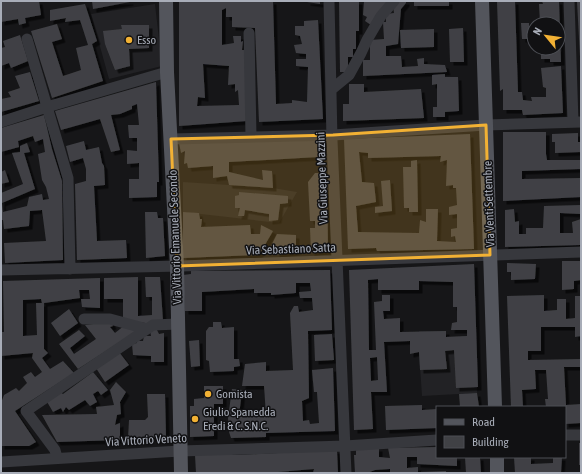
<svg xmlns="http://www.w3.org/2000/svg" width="582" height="474" viewBox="0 0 582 474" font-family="'Asap Condensed',sans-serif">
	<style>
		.built { fill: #222225 }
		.building { fill: #404145; fill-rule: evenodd; filter: url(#shadow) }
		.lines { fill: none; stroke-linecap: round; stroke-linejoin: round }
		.minor { stroke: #37383d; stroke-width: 11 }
		.major { stroke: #53555c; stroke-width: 14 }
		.marked { fill: #f2b134; fill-opacity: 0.2; stroke: #f2b134; stroke-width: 3; stroke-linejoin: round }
		.poi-dot { fill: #f2b134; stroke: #111113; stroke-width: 1.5 }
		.labels { text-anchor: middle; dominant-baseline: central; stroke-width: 3; stroke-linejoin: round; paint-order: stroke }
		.poi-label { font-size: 12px; fill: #a8adb8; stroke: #111113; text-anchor: start }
		.street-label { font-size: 12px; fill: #a8adb8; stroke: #111113 }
	</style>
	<defs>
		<filter id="shadow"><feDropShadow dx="3.5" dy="3.5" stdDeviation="0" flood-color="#0009"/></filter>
	</defs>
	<rect width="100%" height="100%" fill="#161618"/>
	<path class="built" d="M155,4L162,66L109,79L91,14Z
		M183,182L273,188L297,192L279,223L183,212Z
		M419,331H446V337L467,336V332L476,331L477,393L422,396L419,352Z"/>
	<path class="building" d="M9,1H39L41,15L25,18L26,23L19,25L18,19L1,22V2Z
		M92,1H130V2L93,9Z
		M179,1H273L276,104L292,103V100L307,102L308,67L296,66V59H306V54L296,53L294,45L302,44L300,36L295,35V26H304V21L318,20L323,119L259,122L255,28L232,27V17H226V8L222,10V45L234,43L233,36H241V42L243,41L242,50H245L247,121L179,126ZM203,64L229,66L228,85L235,84V92L238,90L239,105L197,106L198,97L205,98Z
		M307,1H320V4L307,2Z
		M339,1H359V31H356V49H353V57H348V72H340Z
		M364,1H389L371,25L365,21L367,17L363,15Z
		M398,1H406V3L401,9L398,44L386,46V56H401L402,67L418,66L417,59L424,58V64L445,65L447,72L363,76V60H370V40L384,39L383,22H386V14L394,13L393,6Z
		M414,1H449V6H414Z
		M497,1H515L518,92H522L523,100L532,101L531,97H546V88L543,87L541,68L561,66L563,113L523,115L522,110H503V89L500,91Z
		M542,1H559L561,62H550V59H541V48H558V24H540L539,4H543Z
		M577,1H581V56L580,57Z
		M85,4L97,41L92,44L103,81L52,98L31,31L57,24L62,39L52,42L63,76L81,70L76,48L88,45L80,20L65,22L66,18L50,21V10Z
		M521,23H529V39H522Z
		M121,25H149V48L129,49L130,66L115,70L105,44L103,31L122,29Z
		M463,28L464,62H450L449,29Z
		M434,29V47L401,48L400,30Z
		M20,35L28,61L11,68L9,63L1,66V48L5,47L3,41Z
		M30,72L39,101L1,112V99L11,97L8,92L20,88L15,76Z
		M445,74V77H458L459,111L445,112V117H433V107H437V84L432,85V75Z
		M156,82L159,182H157V197L129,198V179H139V163L127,164V150L137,151V138H129L128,125H139L137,104L132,106V109L120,114L111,115L120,150L111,152L100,119L61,130L55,111Z
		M349,84H364V92L421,89L424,118L343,121V104H349Z
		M44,115L52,149L62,181L63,260L5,263L4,243L46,241L42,210L30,211L29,226L4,229L3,220H1V193L23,184L12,153L20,152V146L27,143L30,152L24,153L35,189L2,203L3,212L27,206L29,197L42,194L43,200L49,199L46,187L42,180L38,154L45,152L43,139L35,142L33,136L18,141L19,147L1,152V128Z
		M503,132H546V154L547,160H581V169L522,171V179L581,178V197L503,201Z
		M578,133V142H581V152L555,153V142H552V134Z
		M470,134L474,249L377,251L376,248L348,249L344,139ZM359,152L368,153V158L441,156L440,162L447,160L446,186L453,185V188H456L457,205L449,207V215L457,214V228L451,229V237L455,236L456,242L437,241L438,209H426V222L420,220L419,233L358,232L356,206L376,202L374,183L362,182Z
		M323,139L324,147L318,157L229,162V172L263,180L262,170L272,171L273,188L229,185L227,176L213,178V166L188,168L187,163L184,164L185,151L181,153L179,143Z
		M84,141L86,150L99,147L102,163L104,166L105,185L94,186L97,241L126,240L127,258L77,260L75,184L86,181V169L83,158L70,162L66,146Z
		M417,160L418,212H409V208H404L403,167H411V161Z
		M5,170L9,182L1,184V172Z
		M315,173H327L328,251L311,253L310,228H315V221H310L308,182Z
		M390,180L392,211L375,213V207L383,206L381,181Z
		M239,192L288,196V203L280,204L278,220L269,221V214L245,210L244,216H238L240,208H235V196L239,195Z
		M581,205V214L560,213V233H573L572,222L581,219V245L505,247V210L514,209L515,222L519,221V234H526V228H543L544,206Z
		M145,212H157L158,218H163L165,256L146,258Z
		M183,212L199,213L200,219H202L201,227L250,225L251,234H260L261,225L273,231L259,255L183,258Z
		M277,234L296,235V252L276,255V248L271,246Z
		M562,261H581V280L574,281V289L562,290Z
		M507,263L536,264L535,279L511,280V272H507Z
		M474,264L478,387L456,388L454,350L445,351L447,369L420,370L419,352L410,354V341L384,342L387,392H371L373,429L354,430L349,270ZM378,279V290H419V281L453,282V307H457V322L452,323L451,330H467V336L446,337V331L400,332V318L384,319L383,311H390V295H382V301L374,302L376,350H369L368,280ZM377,357L378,380L371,381L370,358Z
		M330,270L332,330L308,331L309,398L302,401L303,421L309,420L310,424L319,423L317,392H314L312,370L333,368L335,431L266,433V437L231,438L229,432L228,418L232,389L242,390L239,416L266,415L264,386H242L245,364L266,362V371L293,370L290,313L294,306H298L299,312L313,310L312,298H300L299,292L311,291L310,283H296V293L271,295V293H254V289L202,292V311H185L183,275L191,274V271Z
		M138,277V316L152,315V297H146L145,277H160L163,321L153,324L123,320V299H104V278Z
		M100,278V308L82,307L81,299H90L89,290H79L80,298L44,303V349L48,353L42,358L50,369L63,361L74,373L15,411L36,442L29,446H1V403L4,395L16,388L19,391L27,383L23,377L31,372L35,377L42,372L32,358L33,353L1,356V332H4L3,281ZM41,299L42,303H36L37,335L23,336V300Z
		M544,295V311L557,310V299H566V319L575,318V296H581V336L575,337V327H541V351H528V360L581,359V367H564L566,405L581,404V423L565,424V407H546L545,399H548L546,370H535L536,389L522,390L523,407H511L507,296Z
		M69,309L78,323L60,336L51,323Z
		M111,322L113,326L110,327L115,333L125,325L137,331L78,369L59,344L79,330L85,336L70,348L74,354L96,339L85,325Z
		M213,322H221L222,328L234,327V359H239L240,366L234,367V371L210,372L209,361L206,360V331L209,327H213Z
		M150,330H157L159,334L164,333V362H151V356L133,355L132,344L137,343V341H143L144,336H151Z
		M332,334L334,360L315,361L314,335Z
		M199,340L200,366L191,367L189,341Z
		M119,352L129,365L105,382L96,368Z
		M93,372L108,390L101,395L98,391L93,394L97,402L90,406L85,400L69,410L66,407L63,412L61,408L53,412L46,400L60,392L63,394Z
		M116,382L126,392L120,402L121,414L117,415L115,425L120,423V440L57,442L42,415L97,414L96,407L114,405L110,390Z
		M204,386H223V404H214V436L190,437V406H194V399L204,398Z
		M477,393L479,407H460L459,394Z
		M147,394H165L166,437L128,439L129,420H145L148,417Z
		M422,405V410L437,409V428L386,430L385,406Z
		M579,443H581V465H579Z
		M437,447V457H457V466L417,464V457H407V468L418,467V473H390V469L375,470L367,473H355L354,455H356V449L379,448V457L390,458L388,448Z
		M337,450L338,473H313L314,469L278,472V473H196L195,455H238Z
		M465,457H480L481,473H466Z
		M514,457H531V464L553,463V457H562L561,473H515Z
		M446,471V473H420V472Z"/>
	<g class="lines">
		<path class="minor" d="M329,1L332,140L346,473
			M569,1L573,122
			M249,33L251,137
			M27,39L68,178L70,269
			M332,89L349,75L361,53L367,40L381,16L394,1
			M1,122L47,107L167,72
			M171,139L333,135L486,125L581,122
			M1,270L181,266L581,252
			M84,319H110L147,329
			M565,435H581
			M57,458L55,450L26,411L153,325L178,324
			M1,462L180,451L345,446L437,440"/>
		<path class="major" d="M166,1L167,72L177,266L181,473
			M482,1L495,407
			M497,457V473"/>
	</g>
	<path class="marked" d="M486,125L490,255L177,266L171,139L333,135Z"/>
	<g class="poi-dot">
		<circle cx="129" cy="40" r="4"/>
		<circle cx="208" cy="394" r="4"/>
		<circle cx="195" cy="419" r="4"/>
	</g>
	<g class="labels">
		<g class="poi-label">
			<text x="137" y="40">Esso</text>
			<text x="216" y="394">Gomista</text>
			<text x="203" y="412">Giulio Spanedda<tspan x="203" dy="14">Eredi &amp; C. S.N.C.</tspan></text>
		</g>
		<g class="street-label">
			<text transform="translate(322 178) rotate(-92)">Via Giuseppe Mazzini</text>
			<text transform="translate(489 204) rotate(-92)">Via Venti Settembre</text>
			<text transform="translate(175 237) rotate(-92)">Via Vittorio Emanuele Secondo</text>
			<text transform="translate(291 249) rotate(-2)">Via Sebastiano Satta</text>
			<text transform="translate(146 440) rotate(-3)">Via Vittorio Veneto</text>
		</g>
	</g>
	<rect width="582" height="474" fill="none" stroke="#a8adb8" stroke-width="4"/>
	<rect x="436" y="406" width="130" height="52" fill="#111113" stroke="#4d4f55"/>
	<rect x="444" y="419" width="20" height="6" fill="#53555c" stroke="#4d4f55"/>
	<text x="472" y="426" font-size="12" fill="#a8adb8">Road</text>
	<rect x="444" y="436" width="20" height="12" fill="#404145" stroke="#4d4f55"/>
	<text x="472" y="446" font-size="12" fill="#a8adb8">Building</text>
	<g transform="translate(546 36) rotate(299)"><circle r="19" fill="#111113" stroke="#4d4f55"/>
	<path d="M0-3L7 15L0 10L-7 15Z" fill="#f2b134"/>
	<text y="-6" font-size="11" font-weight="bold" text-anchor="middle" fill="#a8adb8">N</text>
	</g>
</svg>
